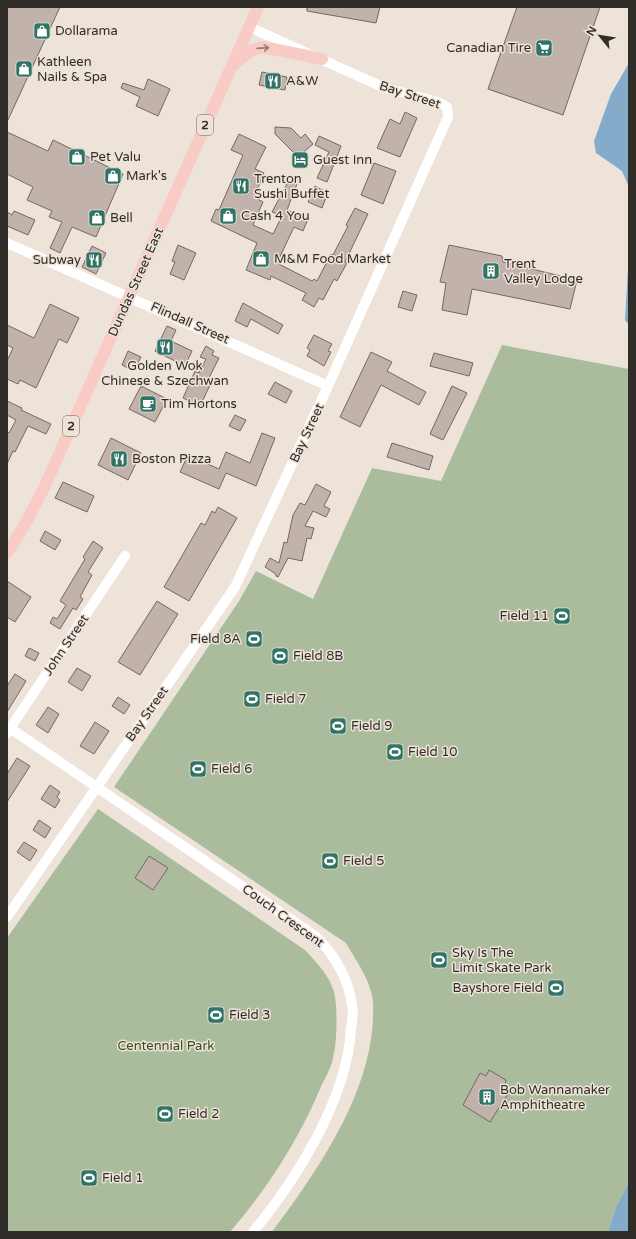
<svg xmlns="http://www.w3.org/2000/svg" width="636" height="1239" viewBox="0 0 636 1239" font-family="'Varela Round',sans-serif">
	<style>
		.green { fill: #aabc9c }
		.water { fill: #84abc9 }
		.building { fill: #c1b3ac; stroke: #746862 }
		.lines { fill: none; stroke-linecap: round; stroke-linejoin: round }
		.minor { stroke: #fff; stroke-width: 10 }
		.major { stroke: #f8cbc5; stroke-width: 12 }
		.oneway { stroke: #947c77 }
		.labels { text-anchor: middle; dominant-baseline: central; stroke-width: 3; stroke-linejoin: round; paint-order: stroke }
		.shield { fill: #eee3d9; stroke: #6a645e; stroke-width: 1 }
		.shield-label { font-size: 12px; font-weight: bold; fill: #312d29 }
		.poi-label { font-size: 13px; fill: #312d29; stroke: #eee3d9; text-anchor: start }
		.street-label { font-size: 13px; fill: #312d29; stroke: #eee3d9 }
		.park-label { font-size: 13px; fill: #355016; stroke: #eee3d9 }
	</style>
	<rect width="100%" height="100%" fill="#eee3d9"/>
	<path class="green" d="M502,345L629,369V1182L616,1207L608,1232H272C319,1169 377,1086 373,1003C372,982 356,961 346,943L114,787L239,601L256,571L313,599L372,468L441,481Z
		M98,809L305,950C317,963 329,975 334,992C338,1008 337,1042 333,1058C331,1069 324,1079 320,1089C298,1141 267,1189 230,1232H7V938Z"/>
	<path class="water" d="M629,63V187L622,171L596,153L594,141L611,94Z
		M629,251V325L625,320Z
		M629,1182V1232H608L616,1207Z"/>
	<path class="building" d="M7,7H60L7,122Z
		M307,7H380L376,23L307,11Z
		M517,7H600L563,115L488,89Z
		M262,72L287,77L285,90L259,85Z
		M148,79L170,89L158,116L136,106L140,97L121,88L123,83L144,90Z
		M405,112L417,118L400,157L377,148L390,119L400,124Z
		M275,127L291,128L301,138L305,134L313,144L298,157L275,134Z
		M7,132L48,151L53,140L123,174L96,237L72,227L60,253L50,248L62,222L49,217L52,211L27,200L33,187L7,174Z
		M239,134L266,147L255,169L264,173L254,197L263,202L253,225L273,234L282,216L272,212L289,180L297,184L287,210L308,219L303,231L294,227L277,263L312,281L314,279L317,281L331,254L333,255L348,226L346,225L355,208L368,214L345,262L347,263L337,281L334,279L323,300L319,298L314,307L302,300L306,293L271,276L270,280L246,270L257,243L211,221L216,209L219,210L243,155L231,150Z
		M319,136L341,146L327,182L317,178L329,152L315,145Z
		M374,163L396,171L383,204L361,195Z
		M315,186L324,191L323,194L327,195L322,208L308,202Z
		M14,211L35,220L28,235L7,226V212L12,215Z
		M178,245L196,253L184,280L170,274L175,262L172,261Z
		M449,245L502,256L503,262L577,280L570,309L472,289L467,315L442,310L446,283L440,282Z
		M92,246L106,253L96,274L82,267Z
		M403,291L417,295L412,311L398,307Z
		M243,303L283,325L278,334L251,319L247,327L235,321Z
		M50,304L79,318L67,343L59,339L36,388L20,380L18,384L7,379V361L13,348L7,345V325L34,338Z
		M167,326L176,330L171,341L192,351L185,366L155,351Z
		M314,335L332,344L328,351L331,352L324,366L307,356L310,350L307,348Z
		M206,346L214,351L212,355L219,358L209,378L213,379L200,406L183,398L195,371L199,373L206,359L200,357Z
		M128,351L141,357L134,371L122,365Z
		M371,352L392,362L387,371L426,392L419,405L381,385L360,427L340,417Z
		M434,353L473,363L469,376L430,366Z
		M275,382L292,391L286,403L268,394Z
		M141,386L167,399L155,422L129,409Z
		M452,386L467,393L443,440L430,434Z
		M7,401L22,408L21,410L51,424L46,434L28,426L15,452L13,451L7,464V432L9,433L16,420L7,415Z
		M235,415L246,420L240,431L229,426Z
		M262,433L275,438L256,486L226,473L219,489L180,472L188,455L219,469L226,452L250,463Z
		M111,438L141,453L128,480L98,465Z
		M392,443L433,456L429,470L387,457Z
		M63,482L94,496L87,512L55,498Z
		M316,484L331,492L324,506L330,509L326,517L313,511L305,526L314,528L311,539L307,538L302,561L288,558L278,577L276,576V574L265,567L270,558L279,563L284,542L287,543L293,515L300,503L305,505Z
		M218,507L237,518L189,601L164,587L201,523L205,525L212,511L215,513Z
		M45,531L61,540L55,550L40,541Z
		M93,541L103,548L88,572L92,575L80,597L83,599L76,610L73,608L60,629L50,623L53,617L57,619L66,605L60,601L85,559L83,557Z
		M7,581L31,597L15,622L7,617Z
		M157,601L178,614L140,675L118,662Z
		M29,648L39,653L35,661L25,656Z
		M77,668L91,676L82,691L68,682Z
		M15,674L26,681L7,712V686Z
		M118,697L130,705L124,714L112,706Z
		M48,707L59,714L48,733L36,725Z
		M95,722L109,731L94,754L80,746Z
		M17,758L30,766L7,802V774Z
		M50,785L60,792L57,797L60,800L55,808L41,799Z
		M39,820L51,828L45,838L33,830Z
		M24,842L37,850L30,861L17,852Z
		M149,856L168,868L153,890L135,878Z
		M489,1070L506,1080L505,1085L511,1089L490,1122L463,1105L480,1073L486,1076Z"/>
	<g class="lines">
		<path class="minor" d="M7,243L328,386
			M7,726L315,936C334,953 349,980 352,1005C354,1012 352,1021 351,1029C347,1099 297,1179 253,1232
			M7,733L125,556
			M7,917L235,587L328,386L448,117L447,107L438,102L385,88L249,27"/>
		<path class="major" d="M233,66L250,51L263,47L322,59
			M7,553L24,526L44,488L258,7"/>
	</g>
	<defs><path id="oneway-shaft" d="M-6 0H5M1.5-3L5.5 0L1.5 3" fill="none" stroke-width="1.6" stroke-linecap="round" stroke-linejoin="round"/></defs>
	<use class="oneway" href="#oneway-shaft" transform="translate(263 48) rotate(-4)"/>
	<defs>
		<symbol id="shop-square" viewBox="-11 -11 22 22"><rect x="-9" y="-9" width="18" height="18" rx="4" fill="#317466" stroke="#eee3d9"/><path d="M-5-2.5h2.3a2.7 3.5 0 0 1 5.4 0H5L5.5 6h-11ZM-1.5-2.5h3a1.5 2.3 0 0 0-3 0Z" fill="#fff"/></symbol>
		<symbol id="supermarket-square" viewBox="-11 -11 22 22"><rect x="-9" y="-9" width="18" height="18" rx="4" fill="#317466" stroke="#eee3d9"/><path d="M-6-5.5h2.5l.6 2H6L4.5 2H-2.5L-4.4-4H-6ZM-1.5 3.2a1.3 1.3 0 1 0 .1 0ZM3 3.2a1.3 1.3 0 1 0 .1 0Z" fill="#fff"/></symbol>
		<symbol id="restaurant-square" viewBox="-11 -11 22 22"><rect x="-9" y="-9" width="18" height="18" rx="4" fill="#317466" stroke="#eee3d9"/><path d="M-5-6h1v4h1v-4h1v4h1v-4h1v5L-1.5 .5V6h-2V.5L-5-1ZM5-6V6H3V1.5H1.5Q1.5-4 5-6Z" fill="#fff"/></symbol>
		<symbol id="hotel-square" viewBox="-11 -11 22 22"><rect x="-9" y="-9" width="18" height="18" rx="4" fill="#317466" stroke="#eee3d9"/><path d="M-6-4.5h1.5V1H6V5H4.5V3h-9V5H-6ZM-4 0a1.8 1.8 0 1 1 3.6 0ZM.5 0V-2.5h3Q6-2.5 6 0Z" fill="#fff"/></symbol>
		<symbol id="building-square" viewBox="-11 -11 22 22"><rect x="-9" y="-9" width="18" height="18" rx="4" fill="#317466" stroke="#eee3d9"/><path d="M-4-6H4V6H1V3H-1V6H-4ZM-2.5-4.3h1.7v1.8h-1.7ZM.8-4.3h1.7v1.8H.8ZM-2.5-1h1.7V.8h-1.7ZM.8-1h1.7V.8H.8Z" fill="#fff"/></symbol>
		<symbol id="cafe-square" viewBox="-11 -11 22 22"><rect x="-9" y="-9" width="18" height="18" rx="4" fill="#317466" stroke="#eee3d9"/><path d="M-5.5-4.5H6V0H3Q3 3.5 0 3.5H-2.5Q-5.5 3.5-5.5 0ZM3-3.2v2h1.7v-2ZM-6 4.5H4V6H-6Z" fill="#fff"/></symbol>
		<symbol id="stadium-square" viewBox="-11 -11 22 22"><rect x="-9" y="-9" width="18" height="18" rx="4" fill="#317466" stroke="#eee3d9"/><path d="M0-5a6.5 5 0 1 0 0 10a6.5 5 0 1 0 0-10ZM-3.5-1.8h7v3.6h-7Z" fill="#fff"/></symbol>
	</defs>
	<g fill-rule="evenodd">
		<use href="#shop-square" x="32" y="21" width="20" height="20"/>
		<use href="#supermarket-square" x="534" y="38" width="20" height="20"/>
		<use href="#shop-square" x="14" y="59" width="20" height="20"/>
		<use href="#restaurant-square" x="263" y="71" width="20" height="20"/>
		<use href="#shop-square" x="67" y="147" width="20" height="20"/>
		<use href="#hotel-square" x="290" y="150" width="20" height="20"/>
		<use href="#shop-square" x="103" y="166" width="20" height="20"/>
		<use href="#restaurant-square" x="231" y="176" width="20" height="20"/>
		<use href="#shop-square" x="218" y="206" width="20" height="20"/>
		<use href="#shop-square" x="87" y="208" width="20" height="20"/>
		<use href="#shop-square" x="251" y="249" width="20" height="20"/>
		<use href="#restaurant-square" x="84" y="250" width="20" height="20"/>
		<use href="#building-square" x="481" y="261" width="20" height="20"/>
		<use href="#restaurant-square" x="155" y="337" width="20" height="20"/>
		<use href="#cafe-square" x="138" y="394" width="20" height="20"/>
		<use href="#restaurant-square" x="109" y="449" width="20" height="20"/>
		<use href="#stadium-square" x="552" y="606" width="20" height="20"/>
		<use href="#stadium-square" x="244" y="629" width="20" height="20"/>
		<use href="#stadium-square" x="270" y="646" width="20" height="20"/>
		<use href="#stadium-square" x="242" y="689" width="20" height="20"/>
		<use href="#stadium-square" x="328" y="716" width="20" height="20"/>
		<use href="#stadium-square" x="385" y="742" width="20" height="20"/>
		<use href="#stadium-square" x="188" y="759" width="20" height="20"/>
		<use href="#stadium-square" x="320" y="851" width="20" height="20"/>
		<use href="#stadium-square" x="429" y="950" width="20" height="20"/>
		<use href="#stadium-square" x="546" y="978" width="20" height="20"/>
		<use href="#stadium-square" x="206" y="1005" width="20" height="20"/>
		<use href="#building-square" x="477" y="1087" width="20" height="20"/>
		<use href="#stadium-square" x="155" y="1104" width="20" height="20"/>
		<use href="#stadium-square" x="79" y="1168" width="20" height="20"/>
	</g>
	<g class="labels">
		<g class="shield">
			<rect x="197" y="115" width="16" height="20" rx="3"/>
			<rect x="63" y="416" width="16" height="20" rx="3"/>
		</g>
		<g class="shield-label">
			<text x="205" y="125">2</text>
			<text x="71" y="426">2</text>
		</g>
		<g class="poi-label">
			<text x="55" y="31">Dollarama</text>
			<text x="531" y="48" text-anchor="end">Canadian Tire</text>
			<text x="37" y="62">Kathleen<tspan x="37" dy="15">Nails &amp; Spa</tspan></text>
			<text x="286" y="81">A&amp;W</text>
			<text x="90" y="157">Pet Valu</text>
			<text x="313" y="160">Guest Inn</text>
			<text x="126" y="176">Mark's</text>
			<text x="254" y="179">Trenton<tspan x="254" dy="15">Sushi Buffet</tspan></text>
			<text x="241" y="216">Cash 4 You</text>
			<text x="110" y="218">Bell</text>
			<text x="274" y="259">M&amp;M Food Market</text>
			<text x="81" y="260" text-anchor="end">Subway</text>
			<text x="504" y="264">Trent<tspan x="504" dy="15">Valley Lodge</tspan></text>
			<text x="165" y="366" text-anchor="middle">Golden Wok<tspan x="165" dy="15">Chinese &amp; Szechwan</tspan></text>
			<text x="161" y="404">Tim Hortons</text>
			<text x="132" y="459">Boston Pizza</text>
			<text x="549" y="616" text-anchor="end">Field 11</text>
			<text x="241" y="639" text-anchor="end">Field 8A</text>
			<text x="293" y="656">Field 8B</text>
			<text x="265" y="699">Field 7</text>
			<text x="351" y="726">Field 9</text>
			<text x="408" y="752">Field 10</text>
			<text x="211" y="769">Field 6</text>
			<text x="343" y="861">Field 5</text>
			<text x="452" y="953">Sky Is The<tspan x="452" dy="15">Limit Skate Park</tspan></text>
			<text x="543" y="988" text-anchor="end">Bayshore Field</text>
			<text x="229" y="1015">Field 3</text>
			<text x="500" y="1090">Bob Wannamaker<tspan x="500" dy="15">Amphitheatre</tspan></text>
			<text x="178" y="1114">Field 2</text>
			<text x="102" y="1178">Field 1</text>
		</g>
		<g class="street-label">
			<text transform="translate(410 95) rotate(18)">Bay Street</text>
			<text transform="translate(136 282) rotate(-66)">Dundas Street East</text>
			<text transform="translate(190 323) rotate(24)">Flindall Street</text>
			<text transform="translate(307 433) rotate(-65)">Bay Street</text>
			<text transform="translate(66 645) rotate(-56)">John Street</text>
			<text transform="translate(147 714) rotate(-55)">Bay Street</text>
			<text transform="translate(283 916) rotate(36)">Couch Crescent</text>
		</g>
		<g class="park-label">
			<text x="166" y="1046">Centennial Park</text>
		</g>
	</g>
	<rect width="636" height="1239" fill="none" stroke="#312d29" stroke-width="16"/>
	<g transform="translate(600 36) rotate(300)" stroke="#eee3d9" stroke-width="3" paint-order="stroke">
	<path d="M0-3L7 15L0 10L-7 15Z" fill="#312d29"/>
	<text y="-6" font-size="11" font-weight="bold" text-anchor="middle" fill="#312d29">N</text>
	</g>
</svg>
